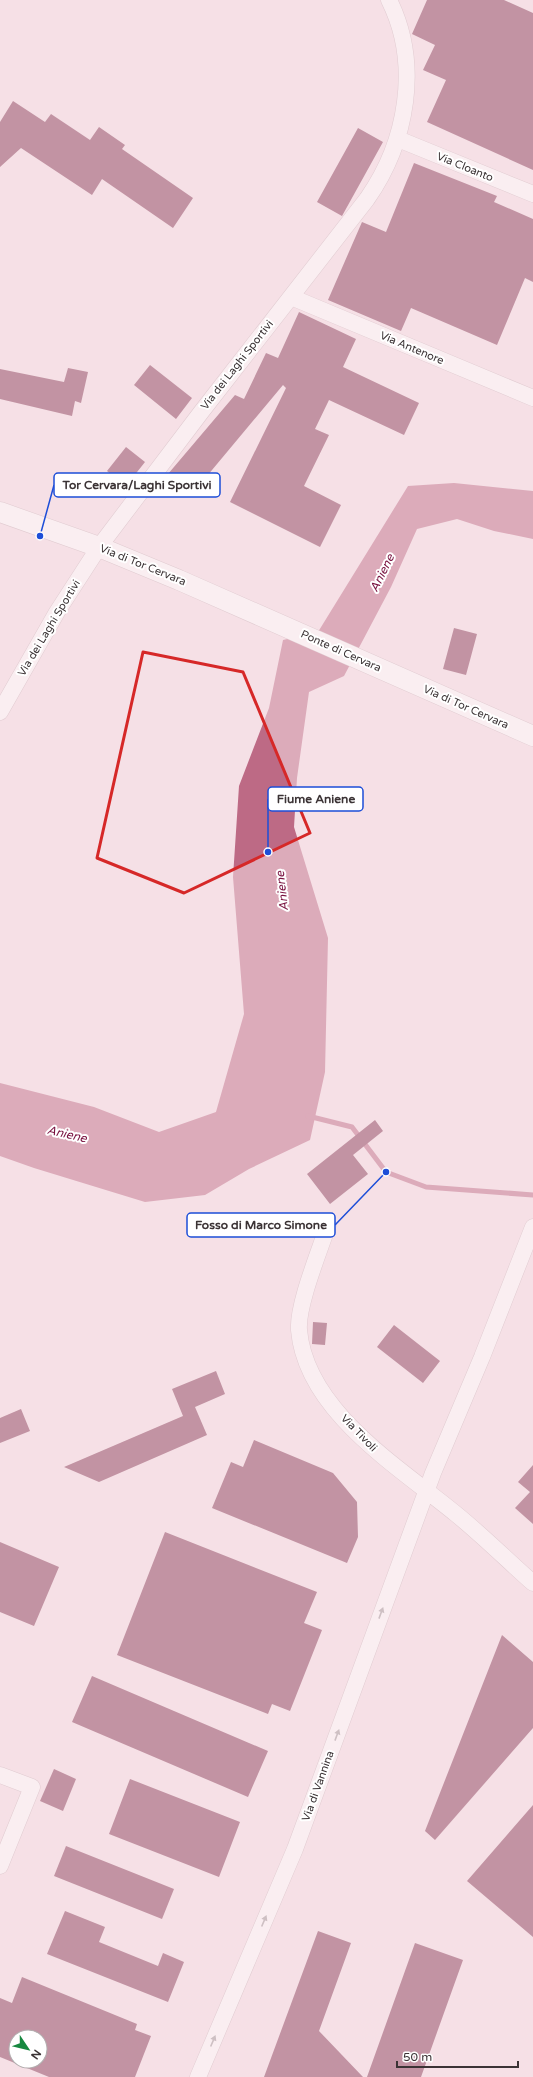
<svg xmlns="http://www.w3.org/2000/svg" width="533" height="2077" viewBox="0 0 533 2077" font-family="'Varela Round',sans-serif">
	<style>
		.water { fill: #bd6a85 }
		.lines { fill: none; stroke-linecap: round; stroke-linejoin: round }
		.stream { stroke: #bd6a85; stroke-width: 5 }
		.building { fill: #833652; fill-rule: evenodd }
		.minor-casing { stroke: #c8b3b9; stroke-width: 17 }
		.tertiary-casing { stroke: #c8b3b9; stroke-width: 21 }
		.minor { stroke: #fff; stroke-width: 16 }
		.tertiary { stroke: #fff; stroke-width: 20 }
		.oneway { fill: #9d999a }
		.marked { fill: none; stroke: #d62828; stroke-width: 3; stroke-linejoin: round }
		.labels { text-anchor: middle; dominant-baseline: central; stroke-width: 4; stroke-linejoin: round; paint-order: stroke }
		.street-label { font-size: 11px; fill: #3b3335; stroke: #fff }
		.water-label { font-size: 12px; font-style: italic; fill: #791240; stroke: #fff }
		.leader { fill: none; stroke: #1d4ed8; stroke-width: 1.5 }
		.callout-dot { fill: #1d4ed8; stroke: #fff; stroke-width: 1.5 }
		.callout { fill: #fff; stroke: #1d4ed8; stroke-width: 1.5 }
		.callout-label { font-size: 12px; text-anchor: middle; font-weight: bold; fill: #3b3335 }
	</style>
	<rect width="100%" height="100%" fill="#f5e0e6"/>
	<path class="water" d="M454,483L533,491V539L494,531L457,519L417,529L391,587L344,676L309,692L297,778L294,827L328,938L325,1072L310,1140L249,1169L205,1195L145,1202L34,1168L0,1156V1083L94,1107L159,1132L216,1112L244,1014L233,877L239,786L269,708L283,640L318,632L408,486Z"/>
	<g class="lines">
		<path class="stream" d="M308,1116L352,1127L386,1172L426,1187L533,1195"/>
	</g>
	<path class="building" d="M427,0H504L533,13V170L427,122L446,80L423,70L435,45L412,34Z
		M13,101L45,122L51,114L90,140L99,127L125,145L122,149L193,198L173,228L102,179L92,195L21,148L0,167V122Z
		M358,128L383,142L342,216L317,202Z
		M414,163L497,196L494,202L533,219V282L525,278L497,345L411,308L401,331L328,300L362,222L386,232Z
		M299,312L356,339L343,367L419,403L404,435L329,400L315,429L329,435L304,486L341,505L320,547L230,502L286,388L283,385L192,494L168,474L235,395L244,399L266,353L278,358Z
		M150,365L192,398L176,419L134,385Z
		M68,368L88,372L81,403L75,401L72,416L0,399V369L64,382Z
		M126,447L145,462L126,486L107,471Z
		M454,628L477,634L466,675L443,669Z
		M375,1120L383,1131L353,1155L368,1174L330,1204L307,1174Z
		M313,1322L327,1323L325,1345L312,1344Z
		M394,1325L440,1361L423,1383L377,1347Z
		M216,1371L225,1394L195,1407L207,1435L99,1482L64,1467L183,1416L172,1389Z
		M21,1409L30,1431L0,1443V1418Z
		M254,1440L333,1473L357,1502L358,1537L347,1563L212,1508L231,1462L243,1467Z
		M533,1465V1524L515,1508L530,1492L518,1482Z
		M165,1532L317,1592L304,1623L322,1630L290,1711L272,1704L268,1714L117,1655Z
		M0,1542L59,1567L34,1626L0,1612Z
		M502,1635L533,1662V1728L435,1840L425,1831Z
		M92,1676L268,1751L248,1797L72,1722Z
		M54,1769L76,1779L63,1811L40,1801Z
		M130,1779L240,1822L219,1877L109,1834Z
		M533,1805V1937L467,1881Z
		M66,1846L174,1889L162,1919L54,1876Z
		M65,1911L105,1927L99,1942L158,1966L163,1953L184,1962L168,2002L47,1954Z
		M318,1931L351,1943L319,2031L363,2077H264Z
		M415,1943L463,1960L421,2077H367Z
		M22,1977L137,2024L135,2030L151,2036L135,2077H49L0,2057V1998L12,2003ZM16,2037H40V2061H16Z"/>
	<g class="lines">
		<defs>
			<path id="minor" d="M398,139L533,194
				M291,297L533,398
				M0,712L57,612L99,547L202,411L367,199C407,142 421,64 389,0
				M328,1225C320,1250 297,1305 299,1330C306,1411 399,1467 456,1514C483,1536 507,1560 533,1583
				M0,1775L32,1787L0,1866
				M198,2077L295,1849L433,1473L482,1357L533,1227"/>
			<path id="tertiary" d="M0,512L99,547L179,580L533,736"/>
		</defs>
		<use href="#minor" class="minor-casing"/>
		<use href="#tertiary" class="tertiary-casing"/>
		<use href="#minor" class="minor"/>
		<use href="#tertiary" class="tertiary"/>
	</g>
	<defs><path id="oneway-solid" d="M-6-.8H1V-3.2L6.5 0L1 3.2V.8H-6Z"/></defs>
	<g class="oneway">
		<use href="#oneway-solid" transform="translate(381 1613) rotate(-70)"/>
		<use href="#oneway-solid" transform="translate(337 1735) rotate(-70)"/>
		<use href="#oneway-solid" transform="translate(264 1921) rotate(-67)"/>
		<use href="#oneway-solid" transform="translate(213 2041) rotate(-67)"/>
	</g>
	<path d="M0 0H533V2077H0ZM143,652L243,672L310,833L184,893L97,858Z" fill="#f5e0e6" fill-opacity=".55" fill-rule="evenodd"/>
	<path class="marked" d="M143,652L243,672L310,833L184,893L97,858Z"/>
	<g class="labels">
		<g class="street-label">
			<text transform="translate(465 167) rotate(22)">Via Cloanto</text>
			<text transform="translate(412 348) rotate(23)">Via Antenore</text>
			<text transform="translate(237 365) rotate(-52)">Via dei Laghi Sportivi</text>
			<text transform="translate(143 565) rotate(22)">Via di Tor Cervara</text>
			<text transform="translate(49 628) rotate(-59)">Via dei Laghi Sportivi</text>
			<text transform="translate(341 651) rotate(24)">Ponte di Cervara</text>
			<text transform="translate(466 707) rotate(24)">Via di Tor Cervara</text>
			<text transform="translate(359 1433) rotate(46)">Via Tivoli</text>
			<text transform="translate(318 1786) rotate(-70)">Via di Vannina</text>
		</g>
		<g class="water-label">
			<text transform="translate(382 573) rotate(-64)">Aniene</text>
			<text transform="translate(282 891) rotate(-96)">Aniene</text>
			<text transform="translate(67 1134) rotate(13)">Aniene</text>
		</g>
	</g>
	<path class="leader" d="M40 536L54 485M268 852L268 799M386 1172L335 1225"/>
	<g class="callout-dot">
		<circle cx="40" cy="536" r="4"/>
		<circle cx="268" cy="852" r="4"/>
		<circle cx="386" cy="1172" r="4"/>
	</g>
	<g class="callout">
		<rect x="54" y="473" width="166" height="24" rx="4"/>
		<rect x="268" y="787" width="95" height="24" rx="4"/>
		<rect x="187" y="1213" width="148" height="24" rx="4"/>
	</g>
	<g class="callout-label">
		<text x="137" y="489">Tor Cervara/Laghi Sportivi</text>
		<text x="316" y="803">Fiume Aniene</text>
		<text x="261" y="1229">Fosso di Marco Simone</text>
	</g>
	<g transform="translate(28 2049) rotate(125)"><circle r="19" fill="#ffffff" stroke="#b1adae"/>
	<path d="M0-3L7 15L0 10L-7 15Z" fill="#178840"/>
	<text y="-6" font-size="11" font-weight="bold" text-anchor="middle" fill="#3b3335">N</text>
	</g>
	<path d="M397 2061v6h121v-6" fill="none" stroke="#3b3335" stroke-width="2"/>
	<text x="403" y="2061" font-size="12" fill="#3b3335" stroke="#ffffff" stroke-width="3" paint-order="stroke">50 m</text>
</svg>
